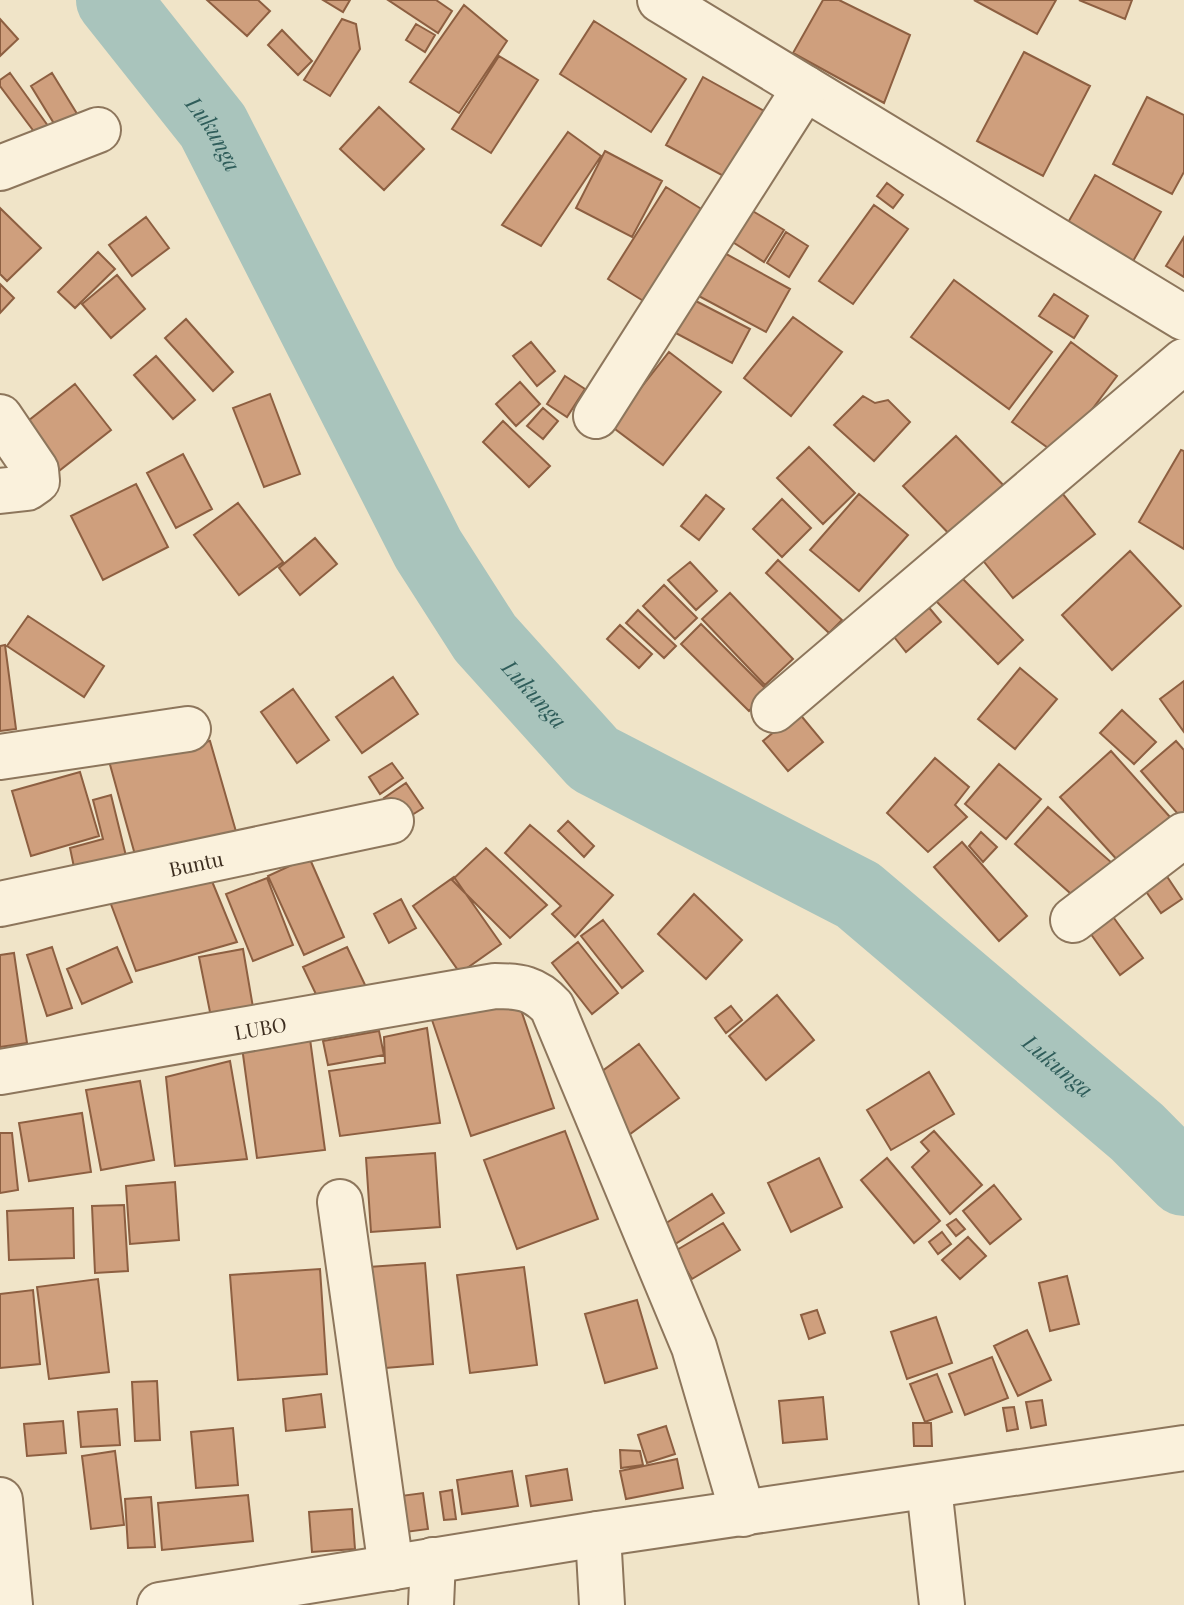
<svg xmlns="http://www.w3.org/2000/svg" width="1184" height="1605" viewBox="0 0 1184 1605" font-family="'Playfair Display',serif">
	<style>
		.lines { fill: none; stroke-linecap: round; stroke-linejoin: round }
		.river { stroke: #a9c4bc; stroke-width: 74 }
		.building { fill: #cf9f7d; stroke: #8d5f41; stroke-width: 2 }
		.minor-casing { stroke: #8d765c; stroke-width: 48 }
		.minor { stroke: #faf1dc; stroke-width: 44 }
		.labels { text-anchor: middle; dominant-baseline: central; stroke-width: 8; stroke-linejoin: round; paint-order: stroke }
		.street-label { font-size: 20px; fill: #3d2e20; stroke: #f7eed8 }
		.water-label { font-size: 22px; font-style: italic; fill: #2f5d5a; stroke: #f7eed8 }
	</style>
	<rect width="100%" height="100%" fill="#f0e4c8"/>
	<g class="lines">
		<path class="river" id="s1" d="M113,0L213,126L428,549L485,638L594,759L858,895L1137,1132L1184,1179"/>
	</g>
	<path class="building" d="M207,0H258L270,11L247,36Z
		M323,0H350L343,12Z
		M388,0H436L452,11L438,33Z
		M823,0H839L910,35L884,103L793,53Z
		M974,0H1056L1037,34Z
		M1079,0H1132L1125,19Z
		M464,5L507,41L459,113L410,82Z
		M0,19L18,39L0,56Z
		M342,19L356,24L360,49L330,96L304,80Z
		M594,21L686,79L651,132L560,74Z
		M416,24L435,35L425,52L406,40Z
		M282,30L312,61L298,75L268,45Z
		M1024,52L1090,86L1043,176L977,141Z
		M499,56L538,80L491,153L452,129Z
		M10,73L56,137L44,145L0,86V80Z
		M52,73L79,117L58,130L31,86Z
		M703,77L766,112L729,179L666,145Z
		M1147,97L1184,115V172L1172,194L1113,164Z
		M379,107L424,149L384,190L340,149Z
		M568,132L601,156L541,246L502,225Z
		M605,151L662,181L632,237L576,208Z
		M1095,175L1161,212L1124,277L1058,240Z
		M887,183L903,195L893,208L877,196Z
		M666,187L703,210L645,302L608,279Z
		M874,205L908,229L853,304L819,281Z
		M0,208L41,248L7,281L0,274Z
		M751,210L784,230L764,262L731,241Z
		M146,217L169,248L132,276L109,245Z
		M786,232L808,246L789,277L767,263Z
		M1184,237V277L1166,266Z
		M719,250L790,289L766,332L695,294Z
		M98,252L115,269L75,308L58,292Z
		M117,275L145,309L111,338L82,304Z
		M954,280L1052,352L1009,409L911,337Z
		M0,284L14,298L0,313Z
		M1054,294L1088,316L1074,338L1039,316Z
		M690,298L750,329L732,363L672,331Z
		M793,317L842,352L791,416L744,378Z
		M186,319L233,372L213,391L165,338Z
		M531,342L555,371L537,386L513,356Z
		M1071,342L1117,376L1058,455L1012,422Z
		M669,352L721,392L663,465L611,426Z
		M156,356L195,400L173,419L134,375Z
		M565,376L585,389L567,417L547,404Z
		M520,382L540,404L516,426L496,404Z
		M75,384L111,430L50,478L14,432Z
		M270,394L300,474L264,487L233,408Z
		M863,396L875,403L888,400L910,422L874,461L834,425Z
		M543,408L558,421L543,439L527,426Z
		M503,421L550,466L529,487L483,442Z
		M956,436L1009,491L956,541L903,486Z
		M809,447L855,493L823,524L777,478Z
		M1181,450L1184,451V549L1139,522Z
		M183,454L212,509L176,528L147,473Z
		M136,484L168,547L103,580L71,516Z
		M1058,488L1095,534L1013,598L977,553Z
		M859,494L908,535L859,591L810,550Z
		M706,495L724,509L699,540L681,526Z
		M782,499L811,528L782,557L753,529Z
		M238,503L283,562L239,595L194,535Z
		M315,538L337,564L300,595L279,568Z
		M1130,551L1181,606L1112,670L1062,615Z
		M778,560L842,620L829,633L766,573Z
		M690,562L717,591L696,610L668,580Z
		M960,576L1023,640L998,664L935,600Z
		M664,585L697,618L675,639L643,606Z
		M730,593L793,659L765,685L702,619Z
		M926,604L941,622L906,652L891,633Z
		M638,610L676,646L664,658L626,623Z
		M28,616L104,666L84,697L7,646Z
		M701,624L768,691L749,711L681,644Z
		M620,625L652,654L639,668L607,639Z
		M5,645L16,729L0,731V646Z
		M1020,668L1057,699L1015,749L978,719Z
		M393,677L418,714L362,753L336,717Z
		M1184,681V732L1160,699Z
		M293,689L329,740L297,763L261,712Z
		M1122,710L1156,742L1134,764L1100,733Z
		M798,712L823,742L788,771L763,741Z
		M210,741L237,835L137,862L109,761Z
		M1176,741L1184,750V821L1141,771Z
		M1111,751L1170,817L1120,863L1060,797Z
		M935,758L969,787L955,805L967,817L928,852L887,813Z
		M392,763L403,778L380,794L369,777Z
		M999,764L1041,799L1006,839L965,804Z
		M80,772L99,836L31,856L12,791Z
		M406,783L423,808L401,822L384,798Z
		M111,795L127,860L75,872L70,848L103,839L93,800Z
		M1048,807L1112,863L1079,901L1015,844Z
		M568,821L594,846L584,857L558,831Z
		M530,825L613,895L575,937L552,914L561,906L505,853Z
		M981,832L997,847L983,862L969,846Z
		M962,842L1027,916L999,941L934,867Z
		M486,848L547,905L510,938L452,880Z
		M309,857L344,937L304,955L268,876Z
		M209,874L237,942L136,971L109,899Z
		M1166,875L1182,899L1161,913L1145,890Z
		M454,877L501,944L460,973L413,906Z
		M267,878L293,945L253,961L226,894Z
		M694,894L742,940L706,979L658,934Z
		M401,899L416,928L389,943L374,914Z
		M1111,914L1143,958L1120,975L1088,930Z
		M603,920L643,971L622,988L581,936Z
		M578,942L618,993L592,1014L552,963Z
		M52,947L72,1008L47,1016L27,955Z
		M117,947L132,982L82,1004L67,969Z
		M347,947L367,989L323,1009L303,967Z
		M243,949L255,1019L213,1027L199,957Z
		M14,953L27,1043L0,1047V955Z
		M514,989L554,1108L471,1136L431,1017Z
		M777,995L814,1040L766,1080L729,1036Z
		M731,1006L742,1020L726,1033L715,1018Z
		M427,1028L440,1123L340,1136L329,1071L385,1063L384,1037Z
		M379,1031L384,1055L328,1065L323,1041Z
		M310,1039L325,1150L257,1158L242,1047Z
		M639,1044L679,1098L626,1137L586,1083Z
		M230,1061L247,1159L175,1166L166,1077Z
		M929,1072L954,1114L891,1150L867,1110Z
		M140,1081L154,1160L101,1170L86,1090Z
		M82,1113L91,1172L29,1181L19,1123Z
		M565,1131L598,1219L517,1249L484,1160Z
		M934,1131L982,1185L950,1214L912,1167L929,1151L921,1142Z
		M0,1133H12L18,1190L0,1193Z
		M435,1153L440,1227L371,1232L366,1158Z
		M819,1158L842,1207L791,1232L768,1183Z
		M887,1158L940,1221L914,1243L861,1180Z
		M175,1182L179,1240L130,1244L126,1186Z
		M994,1185L1021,1219L990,1244L963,1211Z
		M712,1194L724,1213L672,1246L660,1227Z
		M124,1205L128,1271L95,1273L92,1206Z
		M73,1208L74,1258L9,1260L7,1211Z
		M956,1219L965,1229L956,1236L947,1225Z
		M723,1223L740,1250L692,1279L675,1251Z
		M942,1232L951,1244L938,1254L929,1242Z
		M968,1237L986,1256L960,1279L942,1260Z
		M425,1263L433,1364L349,1371L340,1269Z
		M524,1267L537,1365L470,1373L457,1275Z
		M320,1269L327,1374L238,1380L230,1275Z
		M1067,1276L1079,1324L1050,1331L1039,1283Z
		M98,1279L109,1372L49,1379L37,1287Z
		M33,1290L40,1364L0,1368V1294Z
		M637,1300L657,1368L605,1383L585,1314Z
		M817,1310L825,1333L809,1339L801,1315Z
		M936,1317L952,1363L907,1379L891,1332Z
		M1027,1330L1051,1380L1018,1396L994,1346Z
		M992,1357L1008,1398L965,1415L949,1374Z
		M937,1374L952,1412L925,1422L910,1384Z
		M157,1381L160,1440L135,1441L132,1382Z
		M321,1394L325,1427L286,1431L283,1399Z
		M823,1397L827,1439L783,1443L779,1401Z
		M1042,1400L1046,1425L1031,1428L1026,1402Z
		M1014,1407L1018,1429L1007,1431L1003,1408Z
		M117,1409L120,1445L81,1447L78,1412Z
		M63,1421L66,1453L27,1456L24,1424Z
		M913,1423H931L932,1446H914Z
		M666,1426L675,1454L647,1463L638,1435Z
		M233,1428L238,1485L196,1488L191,1432Z
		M620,1450L640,1451L643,1465L621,1468Z
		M115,1451L124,1525L91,1529L82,1456Z
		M677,1459L683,1488L626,1499L620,1471Z
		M567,1469L572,1500L531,1506L526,1476Z
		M512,1471L518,1506L462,1514L457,1480Z
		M452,1490L456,1519L444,1520L440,1492Z
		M423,1493L428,1529L369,1537L363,1501Z
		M248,1495L253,1541L162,1550L158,1503Z
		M151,1497L155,1547L128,1548L125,1499Z
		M352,1509L355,1549L312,1552L309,1512Z"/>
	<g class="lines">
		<defs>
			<g id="minor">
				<path d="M660,0L1184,318"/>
				<path d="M0,168L98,130"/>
				<path d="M596,416L805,88"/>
				<path d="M0,417L36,470L37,481L27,488L0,491"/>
				<path d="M774,710L1184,361"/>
				<path d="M0,757L188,729"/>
				<path id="s2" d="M0,904L391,821"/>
				<path d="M1073,920L1184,835"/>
				<path id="s3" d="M0,1072L495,986C520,986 535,988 552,1007L694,1347L743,1514"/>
				<path d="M340,1202L391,1568"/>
				<path d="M929,1487L942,1605"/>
				<path d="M0,1500L10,1605"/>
				<path d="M598,1534L602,1605"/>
				<path d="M160,1605L598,1534L1184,1448"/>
				<path d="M431,1605L433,1560"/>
			</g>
		</defs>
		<use href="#minor" class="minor-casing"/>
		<use href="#minor" class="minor"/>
	</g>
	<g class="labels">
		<g class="street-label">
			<text stroke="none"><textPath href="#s2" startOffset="200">Buntu</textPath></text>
			<text stroke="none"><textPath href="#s3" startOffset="264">LUBO</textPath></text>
		</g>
		<g class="water-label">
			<text stroke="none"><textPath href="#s1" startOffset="168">Lukunga</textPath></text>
			<text stroke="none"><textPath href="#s1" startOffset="816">Lukunga</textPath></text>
			<text stroke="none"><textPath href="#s1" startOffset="1464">Lukunga</textPath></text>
		</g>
	</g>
</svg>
